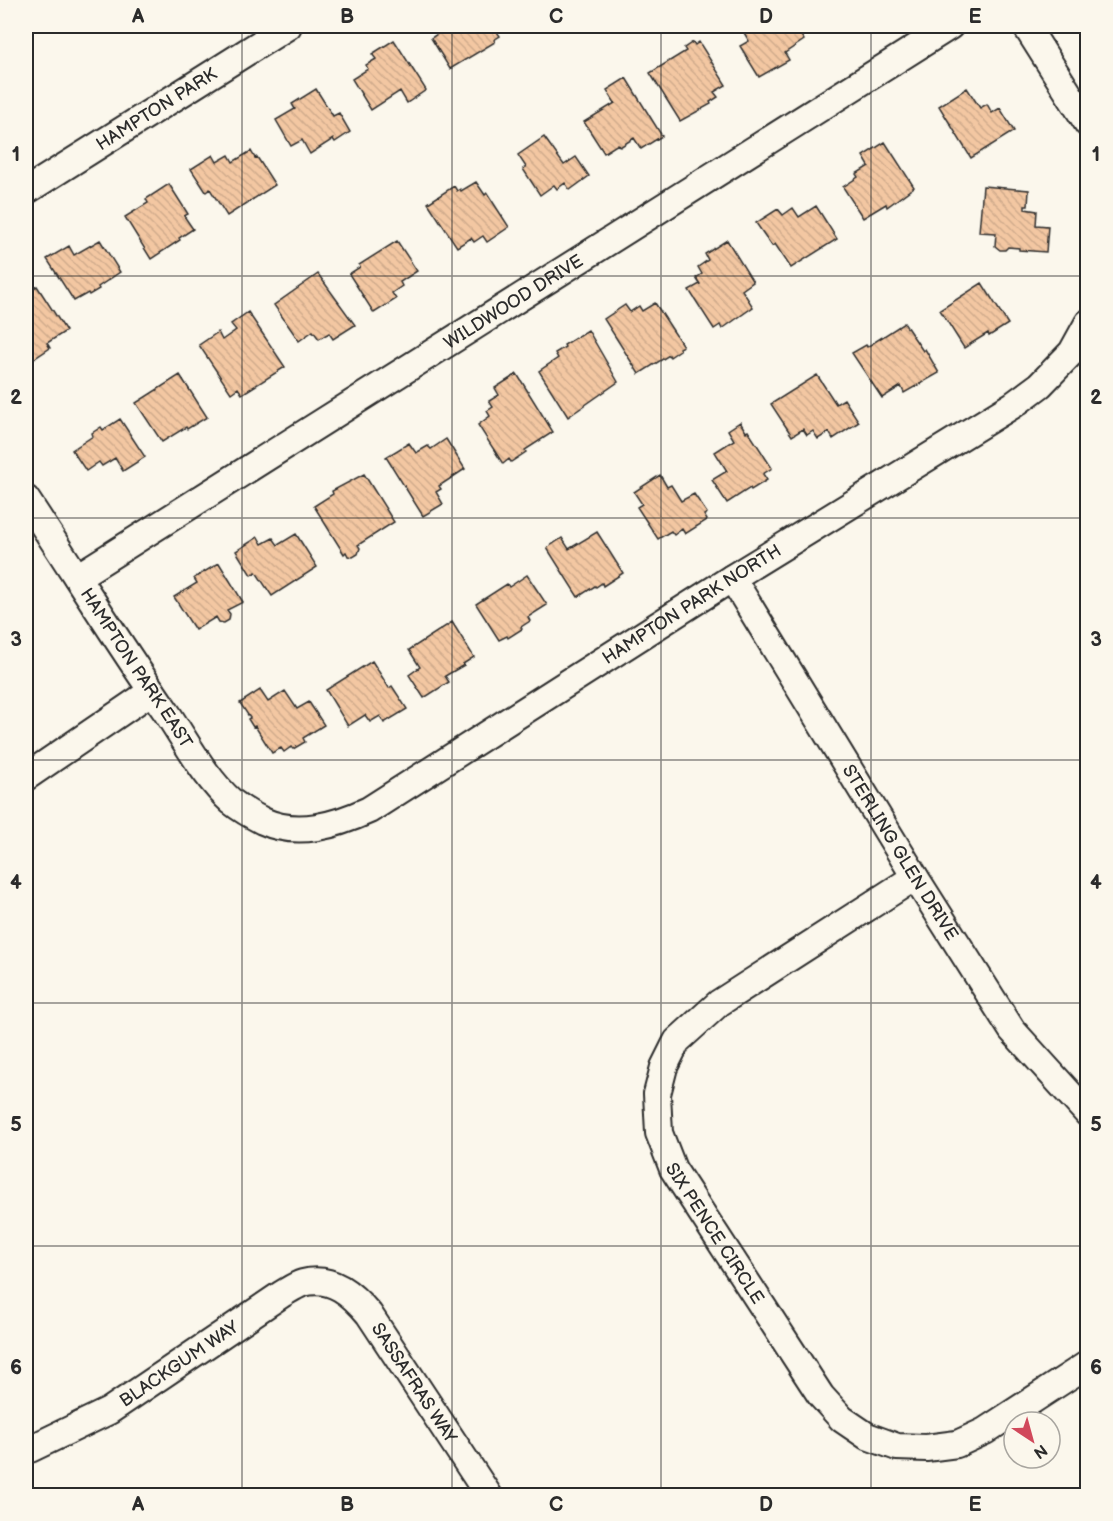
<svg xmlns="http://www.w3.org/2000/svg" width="1113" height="1521" viewBox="0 0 1113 1521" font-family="'Balsamiq Sans',sans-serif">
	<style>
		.building { fill: url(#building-back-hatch); stroke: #2b2b2b; stroke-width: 1.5 }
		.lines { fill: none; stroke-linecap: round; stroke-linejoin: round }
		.street-casing { stroke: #2b2b2b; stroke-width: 30 }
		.street { stroke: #fbf7ec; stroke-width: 26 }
		.grid { fill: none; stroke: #2b2b2b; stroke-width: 1.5; stroke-opacity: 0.55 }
		.labels { text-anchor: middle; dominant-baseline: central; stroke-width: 4.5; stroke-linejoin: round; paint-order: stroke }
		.street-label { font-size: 18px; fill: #2b2b2b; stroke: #fbf7ec }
		.neatline { fill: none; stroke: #2b2b2b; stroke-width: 2 }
		.grid-label { font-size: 20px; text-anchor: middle; font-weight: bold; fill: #2b2b2b }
	</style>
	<defs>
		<pattern id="building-back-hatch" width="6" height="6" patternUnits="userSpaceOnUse" patternTransform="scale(1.5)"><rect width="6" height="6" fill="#f3c7a2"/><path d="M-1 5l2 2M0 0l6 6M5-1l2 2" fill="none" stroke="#d0ab8c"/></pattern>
	</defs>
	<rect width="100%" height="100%" fill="#fbf7ec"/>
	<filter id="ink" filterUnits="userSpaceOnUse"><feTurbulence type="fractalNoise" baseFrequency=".0167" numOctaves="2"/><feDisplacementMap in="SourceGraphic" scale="12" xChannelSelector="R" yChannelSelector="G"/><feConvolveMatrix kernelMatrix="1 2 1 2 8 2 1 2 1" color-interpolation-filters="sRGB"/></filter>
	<g filter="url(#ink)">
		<path class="building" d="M444,26H493L500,36L494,40L495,42L450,69L431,38L445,29Z
			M740,26H795L804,40L785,53L789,60L759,77L740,46L749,41Z
			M394,40L426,90L407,103L400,91L371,110L352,79L368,69L366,65L376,59L372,54Z
			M693,42L695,45L699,42L726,85L714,92L718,97L710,102L711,104L680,121L650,73L686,51L684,48Z
			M626,78L662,136L641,149L634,138L620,147L618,144L604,153L584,122L615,103L607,90Z
			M967,88L980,108L987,104L992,113L1000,108L1014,131L971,158L939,106Z
			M316,89L333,116L339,113L350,132L335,142L333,139L310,154L302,140L291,146L276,120L295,109L292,104Z
			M544,137L564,165L576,157L589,176L570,190L565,183L557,189L554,185L540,195L523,169L526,167L518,155Z
			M885,142L914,187L887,207L886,204L863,218L843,187L858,177L856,174L869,166L863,156Z
			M251,151L255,158L257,157L275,185L227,216L210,189L206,192L191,169L213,155L217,162L229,155L233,162Z
			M476,182L485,195L487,193L509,227L487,242L483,236L474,242L471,238L457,247L428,203L454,186L457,191L460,189L461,191Z
			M169,184L188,214L184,216L193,229L179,238L180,240L151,259L125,217L148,203L146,199Z
			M983,186L1029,190L1028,206H1025V209L1037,211L1036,225L1048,226L1046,252L1019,250V248L1008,247L1005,250H1000L995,246L996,233L979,232Z
			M816,206L837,239L791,268L775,244L772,246L756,223L778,209L783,215L793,208L799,217Z
			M100,240L120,272L98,287L99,289L89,295L88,293L74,301L47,259L69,246L74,255Z
			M727,240L753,282L742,290L753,307L722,329L720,325L714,329L689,290L700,284L696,278L702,274L698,267L708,260L705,254Z
			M397,241L417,271L400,282L402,286L392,293L396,299L374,313L349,274L360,267L359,265Z
			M318,274L355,325L333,339L329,333L319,339L313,331L299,341L274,305Z
			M982,283L1008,324L989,336L988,333L964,348L940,310Z
			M37,286L66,331L47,343L50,348L26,364V293Z
			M655,303L683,346L679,348L680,350L670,357L669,355L639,374L604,319L625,305L630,312L639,306L642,311Z
			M248,312L285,367L242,394L238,388L231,393L199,345L218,332L222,340L236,330L231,324Z
			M904,323L923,351L925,349L939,373L904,393L901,386L882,398L852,353L866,345L867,347Z
			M588,330L618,382L568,417L539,371L558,358L555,353L565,347L564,345Z
			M517,374L553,432L525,450L526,452L511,462L509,459L503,464L478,425L490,416L487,411L493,407L489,401L499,395L495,388Z
			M180,375L207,417L187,429L186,427L162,442L136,403Z
			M817,375L836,404L844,399L859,422L833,439L829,432L818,439L813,431L807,435L803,429L792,436L771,404Z
			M120,419L145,457L123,471L115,458L102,466L99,462L86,471L72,450L93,436L92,433L101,427L103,430Z
			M740,422L746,432L748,431L772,468L763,474L767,480L751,490L750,488L727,503L712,480L727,471L715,452L734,440L728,430Z
			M446,439L465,469L439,486L441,489L436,492L443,504L423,516L386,457L409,443L416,453L428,446L431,449Z
			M364,474L394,522L358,545L360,548L358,554L353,557L348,556L346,552L344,554L314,506L333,494L332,491Z
			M660,475L667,487L671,485L681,501L694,494L707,513L704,515L707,520L685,534L682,529L674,535L671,531L658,539L637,507L642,504L634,492Z
			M597,532L623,573L603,586L602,583L596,587L595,586L578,597L547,548L562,538L569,549Z
			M296,534L317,567L272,596L256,572L251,575L236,551L258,537L262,544L273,538L278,545Z
			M219,563L243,602L227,610L230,614L229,620L224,623L219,622L216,617L195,630L174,597L197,583L194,578Z
			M527,575L547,605L528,617L530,621L521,627L522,629L508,638L507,636L499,640L476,604L507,584L509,587Z
			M452,622L474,657L463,664L464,665L445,676L449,682L424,698L409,675L420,667L409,650Z
			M372,661L389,688L392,686L407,709L384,723L380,716L370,722L365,715L348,726L326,690Z
			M260,690L268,702L285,691L297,709L309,702L324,725L303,738L305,742L293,749L291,747L284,752L281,748L272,753L255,726L253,727L248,719L250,718L240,703Z"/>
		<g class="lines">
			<defs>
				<g id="street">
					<path d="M1026,26L1088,124"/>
					<path id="s1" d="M26,191L288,26"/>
					<path id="s2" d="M26,499C73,570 118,643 167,713C187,743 205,778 232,802C241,809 253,816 263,821C298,837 336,825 369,810L732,578L1013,405L1040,385L1072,352L1088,323"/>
					<path id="s3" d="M77,577L950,26"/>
					<path id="s4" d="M732,578L915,877L1012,1030L1088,1114"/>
					<path d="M26,777L152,691"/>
					<path id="s5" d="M915,877L719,1003L677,1041L664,1067L657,1094L659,1133L673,1169L821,1396L842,1419L867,1436L897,1447L926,1448L957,1444L985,1431L1088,1364"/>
					<path id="s6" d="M26,1449H30L109,1411L282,1294C289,1290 296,1285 303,1283C332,1275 353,1295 369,1314L489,1496"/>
				</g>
			</defs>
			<use href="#street" class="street-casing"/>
			<use href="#street" class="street"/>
		</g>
	</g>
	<path class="grid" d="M242,26V1496M452,26V1496M661,26V1496M871,26V1496M26,276H1088M26,518H1088M26,760H1088M26,1003H1088M26,1246H1088"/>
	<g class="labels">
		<g class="street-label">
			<text stroke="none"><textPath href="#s1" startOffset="154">HAMPTON PARK</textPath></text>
			<text stroke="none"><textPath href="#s3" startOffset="516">WILDWOOD DRIVE</textPath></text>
			<text stroke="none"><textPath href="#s2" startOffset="896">HAMPTON PARK NORTH</textPath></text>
			<text stroke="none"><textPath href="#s2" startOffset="202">HAMPTON PARK EAST</textPath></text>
			<text stroke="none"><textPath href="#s4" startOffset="322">STERLING GLEN DRIVE</textPath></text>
			<text stroke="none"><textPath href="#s5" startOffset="501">SIX PENCE CIRCLE</textPath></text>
			<text stroke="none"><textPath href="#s6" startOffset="176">BLACKGUM WAY</textPath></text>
			<text stroke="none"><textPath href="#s6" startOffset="484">SASSAFRAS WAY</textPath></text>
		</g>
	</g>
	<rect width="1113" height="1521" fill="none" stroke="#fbf7ec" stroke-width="66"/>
	<g transform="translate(1032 1440) rotate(144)"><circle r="28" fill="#fbf7ec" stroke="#a8a59f" stroke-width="1.5"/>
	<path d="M0-4.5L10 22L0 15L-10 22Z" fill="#d1495b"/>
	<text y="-9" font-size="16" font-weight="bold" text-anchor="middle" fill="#2b2b2b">N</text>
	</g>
	<rect x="33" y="33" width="1047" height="1455" class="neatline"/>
	<g class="grid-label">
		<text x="138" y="23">A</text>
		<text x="347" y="23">B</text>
		<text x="556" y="23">C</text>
		<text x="766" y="23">D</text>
		<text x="975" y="23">E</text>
		<text x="16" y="161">1</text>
		<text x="1096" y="161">1</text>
		<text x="16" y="404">2</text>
		<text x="1096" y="404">2</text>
		<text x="16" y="646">3</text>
		<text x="1096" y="646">3</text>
		<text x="16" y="889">4</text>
		<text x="1096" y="889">4</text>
		<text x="16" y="1131">5</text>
		<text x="1096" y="1131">5</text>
		<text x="16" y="1374">6</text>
		<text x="1096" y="1374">6</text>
		<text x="138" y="1511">A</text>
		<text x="347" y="1511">B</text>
		<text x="556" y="1511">C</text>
		<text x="766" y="1511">D</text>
		<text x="975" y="1511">E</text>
	</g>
</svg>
